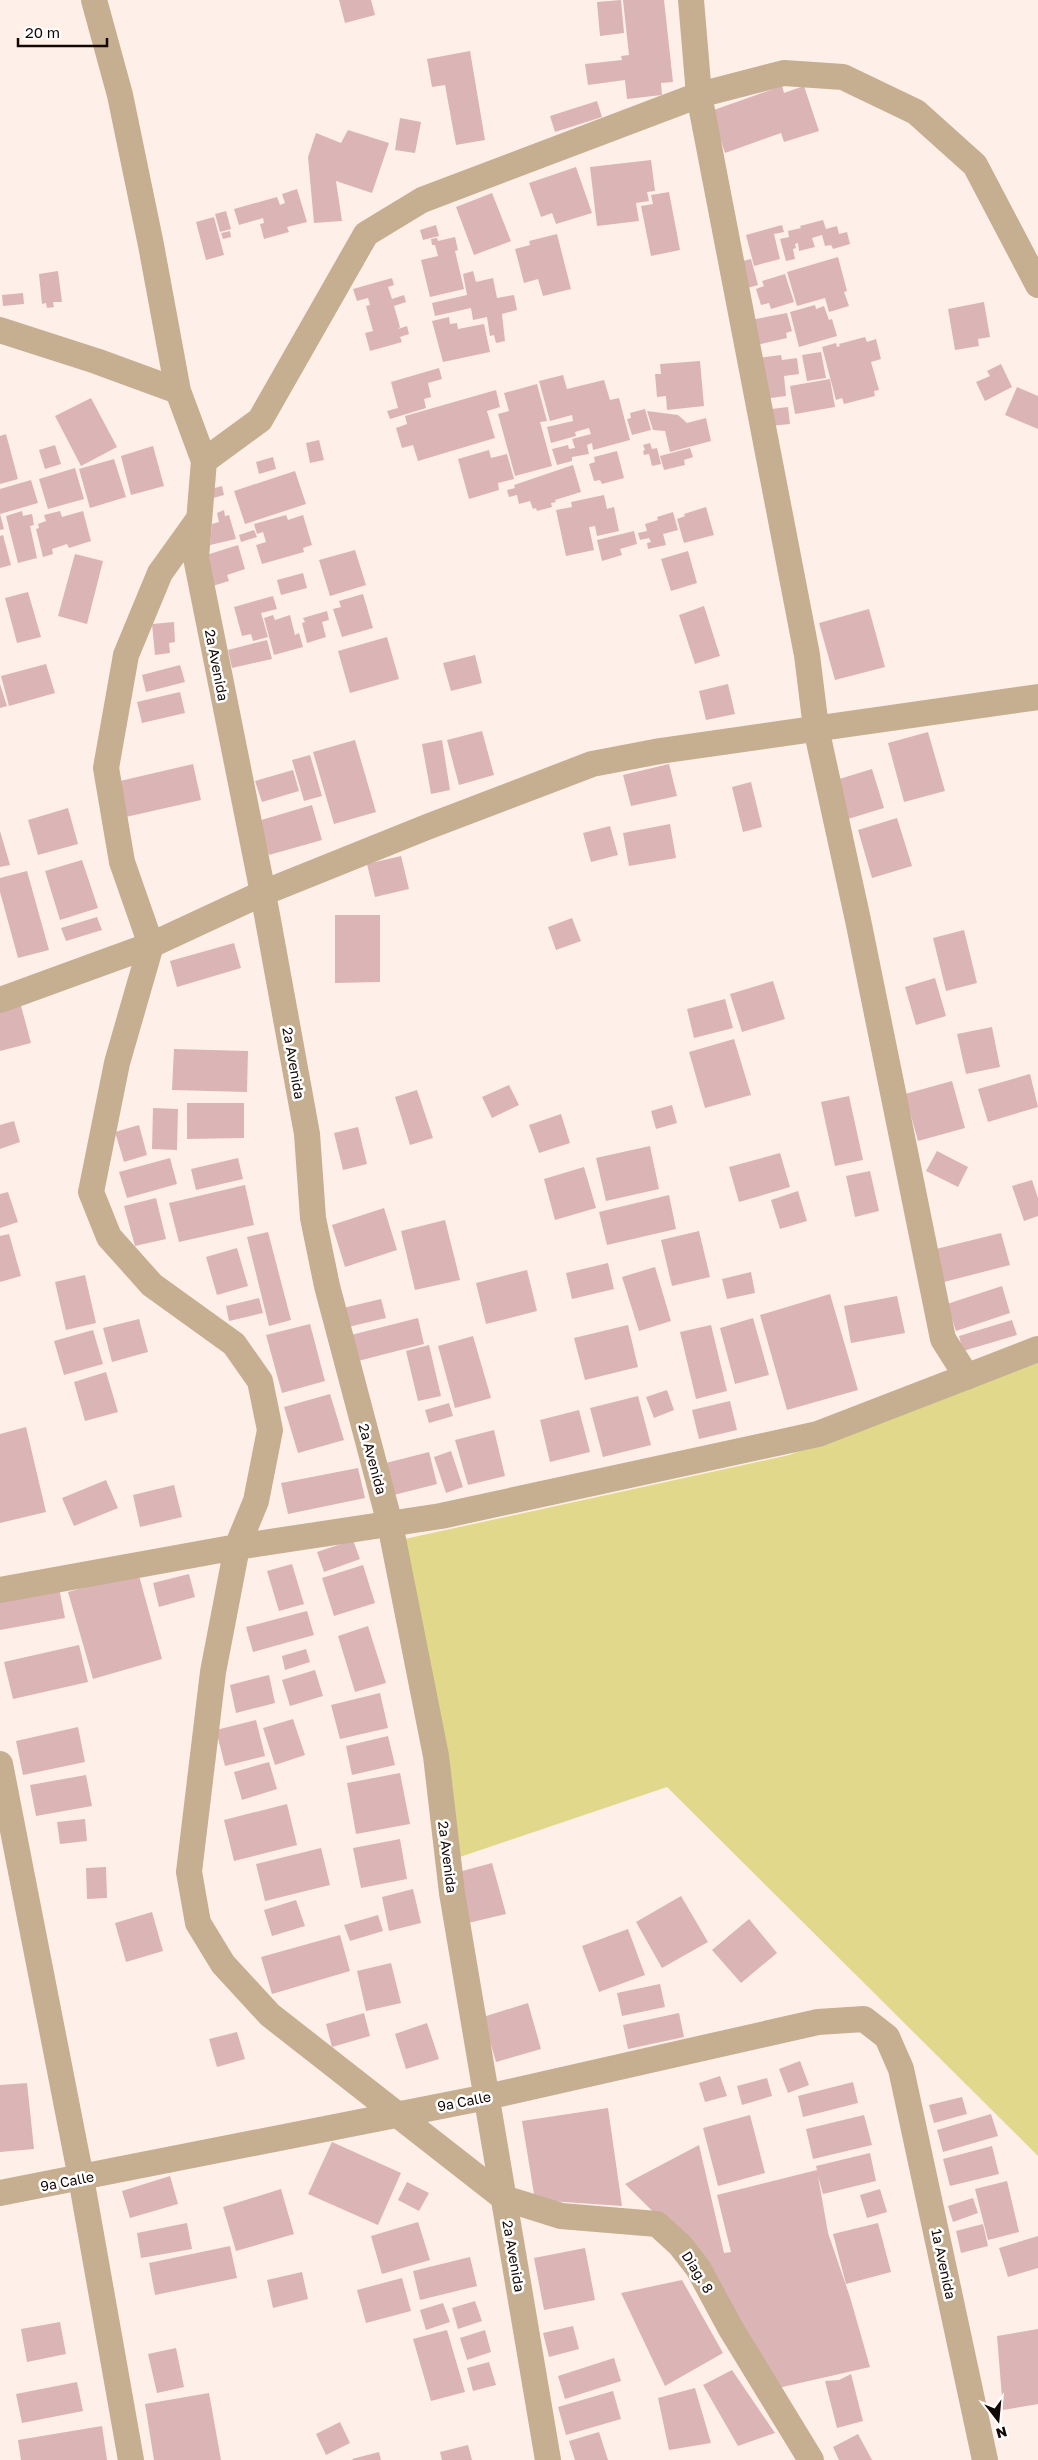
<svg xmlns="http://www.w3.org/2000/svg" width="1038" height="2460" viewBox="0 0 1038 2460" font-family="'Golos Text',sans-serif">
	<style>
		.green { fill: #e2d88c }
		.building { fill: #dbb4b6 }
		.lines { fill: none; stroke-linecap: round; stroke-linejoin: round }
		.street { stroke: #c6ae91; stroke-width: 26 }
		.labels { text-anchor: middle; dominant-baseline: central; stroke-width: 5; stroke-linejoin: round; paint-order: stroke }
		.street-label { font-size: 14px; fill: #130805; stroke: #fff }
	</style>
	<rect width="100%" height="100%" fill="#ffefe9"/>
	<path class="green" d="M1038,1363V2156L667,1787L454,1859L400,1540L789,1455Z"/>
	<path class="building" d="M339,0H371L375,15L345,23Z
		M621,0L624,33L600,36L597,2Z
		M623,0H664L673,82L661,83L662,95L627,99L625,80L588,85L585,64L622,60L621,56L629,55Z
		M470,51L485,140L456,145L445,85L432,87L427,59Z
		M782,86L784,93L804,86L819,131L784,142L781,133L725,153L711,111Z
		M597,101L602,117L555,132L550,116Z
		M400,118L421,122L415,153L395,150Z
		M348,130L389,143L372,193L336,181L342,221L314,223L308,157L316,133L341,143Z
		M651,160L655,191L647,192L649,201L636,203L639,221L597,226L590,167Z
		M576,167L592,213L556,224L552,213L541,217L529,183Z
		M297,189L307,222L287,227L289,232L264,239L260,224L264,223L263,218L239,225L234,209L277,197L280,205L285,203L282,194Z
		M669,192L680,250L651,256L641,206L653,204L651,195Z
		M492,193L511,241L474,255L456,207Z
		M226,211L231,229L220,232L215,214Z
		M214,217L224,255L206,260L196,222Z
		M823,220L826,229L837,226L839,234L847,232L850,244L833,249L831,245L825,246L822,235L812,238L815,247L799,251L798,243L795,244L796,248L793,249L795,259L786,261L780,239L789,237L788,231L801,228L800,226Z
		M436,225L439,236L423,240L420,230Z
		M782,225L784,232L774,234L780,259L754,266L746,235Z
		M230,231L231,237L223,239L221,233Z
		M557,234L571,289L543,296L538,279L524,283L515,249L530,245L529,241Z
		M455,237L458,250L455,251L464,289L430,297L421,260L438,256L435,245H432L431,239L437,238L438,241Z
		M838,257L847,291L844,292L849,306L829,312L825,298L797,306L787,272Z
		M751,259L758,285L740,290L735,263Z
		M58,271L62,302H53L54,307L47,308L46,303L42,304L39,274Z
		M473,271L476,282L493,278L497,298L514,295L517,310L502,314L505,341L496,343L494,335L490,336L487,317L473,320L471,308L435,316L432,303L467,295L463,274Z
		M785,274L794,302L771,309L769,303L761,305L756,289L764,286L762,281Z
		M392,278L394,285L388,287L392,299L404,295L406,302L394,306L400,327L398,329L407,326L409,334L400,337L402,342L370,351L365,333L373,331L366,306L370,305L368,298L357,301L353,289Z
		M23,293L24,304L3,306L2,295Z
		M984,302L990,337L978,339L979,346L955,350L948,309Z
		M815,305L816,309L824,306L829,320L832,319L837,336L799,347L790,312Z
		M787,313L792,331L786,333L787,338L752,346L745,321Z
		M449,317L450,324L457,323L458,329L484,324L490,352L443,362L432,321Z
		M865,337L867,342L876,339L881,359L871,362L879,390L874,391L875,396L844,404L842,398L836,400L822,347L836,343L837,347L840,346L839,344Z
		M821,352L826,378L807,381L802,355Z
		M781,355L782,360L797,358L799,374L784,376L786,396L763,399L758,358Z
		M700,361L704,406L667,410L666,396L657,397L655,374H661L660,364Z
		M1001,364L1012,387L985,401L976,382L990,376L987,371Z
		M439,368L442,379L428,383L431,397L424,399L426,408L390,419L387,411L398,408L391,382Z
		M563,375L567,389L604,380L610,400L619,398L630,440L593,450L592,443L587,445L589,454L572,457V461L557,465L552,449L568,445L569,449L575,448L572,439L591,434L589,428L575,432L576,436L551,443L547,427L573,421L572,415L550,421L539,381Z
		M830,379L835,407L795,414L790,386Z
		M537,384L547,421L540,422L552,466L515,476L498,414L509,411L504,393Z
		M1017,387L1038,396V429L1005,415Z
		M496,390L500,407L487,411L495,438L418,461L413,445L402,448L396,428L407,424L405,416Z
		M91,398L117,447L81,466L55,416Z
		M788,407L790,424L770,426L763,410Z
		M645,409L651,430L632,435L627,419L631,418L630,413Z
		M647,411L678,415L687,423L706,418L711,441L670,452L665,431L653,430Z
		M6,434L18,479L0,484V436Z
		M319,440L324,460L310,463L306,443Z
		M650,443L652,449L657,448L661,464L652,466L649,454L644,455L643,451L645,450L643,445Z
		M55,445L61,464L45,469L39,450Z
		M153,446L164,486L131,495L121,456Z
		M690,448L693,457L684,460L685,465L664,470L660,456Z
		M489,450L491,458L507,454L514,479L498,483L499,490L469,499L458,459Z
		M617,451L624,478L602,484L600,480L594,481L589,464L595,462L594,457Z
		M273,457L276,469L259,474L256,462Z
		M114,459L126,497L90,508L79,469Z
		M573,465L581,492L555,500L556,502L551,503L552,507L537,511L536,508L533,509L530,501L519,504L517,495L509,497L507,490L515,488L514,485Z
		M75,468L84,499L48,509L39,479Z
		M295,471L306,504L245,524L234,491Z
		M31,480L38,503L0,514V489Z
		M222,486L224,495L213,498L211,489Z
		M604,495L607,509L614,507L619,531L597,536L595,526L589,527L594,550L566,556L556,510L572,507L571,502Z
		M706,507L714,535L684,543L677,519L685,516L684,514Z
		M224,510L225,516L229,515L236,539L210,545L212,524L219,522L217,513Z
		M22,511L23,516L32,514L34,525L30,526L37,558L18,563L6,516Z
		M60,511L62,517L83,511L91,541L69,548L67,544L52,549L53,554L43,557L36,529L39,528L38,524L46,521L44,515Z
		M673,512L678,530L663,534L666,545L648,549L647,543L651,542L649,538L640,540L638,533L647,531L645,524L658,520L657,517Z
		M0,514L4,529L0,530Z
		M286,515L288,520L303,515L312,545L303,548L304,552L262,564L256,545L266,542L263,532L257,534L254,524Z
		M254,530L257,537L241,542L239,535Z
		M634,531L637,544L620,549L622,555L602,561L597,540Z
		M3,535L11,565L0,568V536Z
		M238,545L245,569L227,575L229,581L206,588L197,558Z
		M355,550L366,585L330,596L319,560Z
		M688,551L697,583L671,591L661,559Z
		M75,554L103,561L87,624L58,616Z
		M303,573L307,588L281,595L277,580Z
		M28,592L41,637L17,643L5,598Z
		M363,594L373,628L342,637L333,609L341,607L339,601Z
		M273,596L277,609L261,613L268,637L253,641L251,634L242,636L234,607Z
		M704,606L720,656L695,664L679,615Z
		M869,609L885,667L835,680L819,623Z
		M327,611L329,620L322,622L326,637L307,643L302,623L305,622L303,618Z
		M273,615L275,620L290,615L295,635L299,633L303,647L274,655L264,618Z
		M174,622L175,642L169,643L170,653L155,655L152,624Z
		M387,637L399,679L350,693L338,651Z
		M267,640L272,659L232,668L228,650Z
		M475,655L482,683L451,691L443,663Z
		M46,664L55,693L9,706L1,676Z
		M180,665L185,682L146,692L142,675Z
		M0,684L7,706L0,708Z
		M728,684L735,714L706,720L699,691Z
		M180,692L185,713L142,723L137,702Z
		M482,731L494,775L459,785L447,740Z
		M928,732L945,791L904,802L888,743Z
		M355,740L376,812L334,824L313,752Z
		M442,740L450,790L431,794L422,744Z
		M310,755L322,796L304,801L292,760Z
		M193,764L201,800L117,819L120,781Z
		M669,764L677,796L631,806L623,775Z
		M872,769L884,808L848,819L836,780Z
		M293,770L299,791L262,802L255,781Z
		M751,782L762,827L743,832L732,787Z
		M312,805L322,840L269,855L258,821Z
		M68,808L78,844L38,855L28,820Z
		M897,818L912,866L872,878L858,830Z
		M670,824L676,858L629,866L623,833Z
		M610,826L618,855L591,862L583,833Z
		M0,831L10,865L0,867Z
		M401,856L409,889L375,897L367,864Z
		M82,860L98,908L60,920L45,871Z
		M27,871L49,950L18,958L0,892V878Z
		M335,915H380V982L335,983Z
		M97,917L102,930L66,941L61,928Z
		M572,918L581,941L556,950L548,927Z
		M964,930L977,983L946,991L933,938Z
		M234,943L241,968L177,987L170,961Z
		M935,978L946,1016L916,1025L905,987Z
		M773,981L785,1019L742,1032L730,994Z
		M725,999L733,1028L694,1038L687,1009Z
		M20,1002L31,1043L0,1051V1007Z
		M992,1027L1000,1067L966,1074L957,1034Z
		M734,1039L751,1095L705,1108L689,1052Z
		M174,1049L248,1051L247,1092L172,1090Z
		M1030,1074L1038,1107L988,1122L978,1089Z
		M952,1081L965,1128L918,1141L905,1094Z
		M509,1085L519,1105L492,1118L482,1097Z
		M417,1090L433,1138L410,1145L395,1097Z
		M849,1096L863,1160L835,1166L821,1102Z
		M187,1103H244V1138L187,1139Z
		M672,1105L677,1123L656,1129L651,1111Z
		M153,1108L178,1109L177,1150L152,1149Z
		M561,1114L570,1143L539,1153L529,1125Z
		M14,1121L20,1142L0,1149V1125Z
		M139,1125L147,1155L124,1162L115,1132Z
		M358,1127L367,1164L343,1170L334,1133Z
		M650,1146L659,1189L606,1201L596,1158Z
		M937,1151L968,1167L958,1187L926,1171Z
		M780,1153L790,1187L739,1202L729,1167Z
		M170,1158L177,1184L127,1198L119,1172Z
		M238,1158L243,1179L196,1190L191,1169Z
		M584,1167L596,1208L555,1220L544,1179Z
		M870,1171L879,1211L855,1217L846,1176Z
		M1032,1180L1038,1198V1216L1024,1221L1012,1186Z
		M245,1185L254,1225L179,1242L169,1203Z
		M798,1191L807,1221L780,1229L771,1200Z
		M8,1192L18,1222L0,1228V1194Z
		M669,1195L676,1229L607,1245L599,1212Z
		M156,1198L166,1239L135,1246L124,1206Z
		M384,1208L397,1250L345,1267L332,1225Z
		M445,1220L460,1280L415,1290L401,1231Z
		M699,1231L710,1277L672,1286L661,1240Z
		M268,1232L291,1320L269,1326L247,1237Z
		M1001,1233L1010,1265L944,1282L936,1249Z
		M9,1234L21,1276L0,1282V1236Z
		M237,1248L248,1286L217,1295L206,1257Z
		M608,1263L614,1289L572,1299L566,1273Z
		M655,1267L671,1321L639,1331L622,1277Z
		M527,1270L537,1311L486,1324L476,1283Z
		M751,1272L755,1293L727,1299L722,1279Z
		M85,1275L96,1323L66,1330L55,1282Z
		M1002,1286L1010,1313L956,1331L947,1304Z
		M830,1294L858,1390L787,1410L760,1315Z
		M897,1296L905,1333L851,1343L844,1306Z
		M259,1298L263,1313L229,1321L226,1306Z
		M381,1299L386,1318L348,1327L343,1308Z
		M418,1318L424,1344L358,1361L351,1335Z
		M753,1318L769,1375L735,1384L720,1328Z
		M139,1319L148,1352L112,1362L103,1328Z
		M1012,1320L1017,1335L963,1351L959,1336Z
		M310,1324L325,1381L282,1393L266,1335Z
		M628,1325L638,1367L585,1380L574,1338Z
		M711,1325L727,1391L696,1399L680,1332Z
		M93,1330L103,1364L64,1375L54,1341Z
		M473,1336L491,1398L455,1408L438,1346Z
		M429,1345L441,1396L418,1401L406,1351Z
		M106,1372L118,1412L85,1421L74,1382Z
		M667,1390L674,1410L654,1418L646,1397Z
		M330,1394L344,1440L298,1453L284,1407Z
		M638,1396L651,1445L603,1457L590,1408Z
		M730,1401L737,1430L699,1439L692,1410Z
		M449,1403L453,1416L429,1423L425,1410Z
		M579,1410L590,1452L550,1462L540,1420Z
		M26,1427L46,1512L0,1523V1434Z
		M494,1430L505,1476L468,1485L455,1440Z
		M451,1451L463,1487L446,1493L434,1457Z
		M429,1452L437,1484L394,1495L386,1463Z
		M358,1468L365,1498L288,1514L281,1483Z
		M106,1480L118,1508L74,1526L62,1498Z
		M174,1485L182,1517L140,1527L133,1495Z
		M353,1540L360,1559L324,1572L317,1552Z
		M292,1564L304,1604L279,1611L267,1571Z
		M363,1565L375,1603L334,1616L322,1578Z
		M138,1572L162,1659L93,1679L68,1592Z
		M189,1574L195,1597L159,1607L153,1583Z
		M59,1588L65,1618L0,1630V1599Z
		M307,1611L314,1635L253,1652L246,1627Z
		M368,1626L386,1683L355,1692L338,1636Z
		M79,1645L88,1682L13,1699L4,1662Z
		M306,1649L310,1662L285,1670L282,1656Z
		M315,1670L323,1696L290,1706L282,1680Z
		M269,1675L275,1703L236,1713L230,1685Z
		M380,1693L388,1728L340,1739L331,1705Z
		M293,1719L305,1755L275,1765L263,1728Z
		M256,1720L265,1756L225,1766L216,1730Z
		M78,1727L85,1762L23,1775L16,1741Z
		M388,1736L395,1765L352,1775L346,1746Z
		M269,1762L277,1789L242,1800L234,1772Z
		M400,1773L410,1824L356,1834L347,1783Z
		M86,1775L92,1806L36,1816L30,1785Z
		M287,1804L297,1845L234,1861L224,1820Z
		M85,1819L87,1841L60,1844L57,1822Z
		M400,1839L407,1879L361,1888L353,1848Z
		M321,1848L330,1885L265,1901L256,1864Z
		M492,1863L506,1914L468,1923L455,1873Z
		M106,1867L107,1898L87,1899L86,1868Z
		M413,1889L421,1923L389,1931L382,1897Z
		M681,1896L708,1942L662,1968L636,1922Z
		M296,1900L305,1926L272,1936L264,1910Z
		M152,1912L163,1951L126,1962L115,1923Z
		M378,1915L383,1931L350,1941L344,1925Z
		M749,1919L777,1953L741,1983L712,1950Z
		M628,1929L645,1975L599,1992L582,1946Z
		M340,1935L350,1971L272,1994L261,1957Z
		M391,1963L401,2003L366,2011L357,1971Z
		M660,1984L665,2007L622,2016L617,1993Z
		M528,2003L541,2049L496,2062L483,2017Z
		M364,2013L370,2036L332,2047L326,2024Z
		M679,2013L684,2037L628,2049L623,2025Z
		M427,2023L439,2059L406,2069L395,2034Z
		M237,2032L245,2059L217,2067L209,2039Z
		M800,2061L809,2085L788,2093L779,2069Z
		M720,2076L727,2096L705,2102L699,2083Z
		M767,2078L772,2096L742,2105L737,2086Z
		M853,2082L858,2103L803,2117L798,2096Z
		M27,2083L34,2149L0,2152V2085Z
		M962,2097L967,2114L934,2123L929,2105Z
		M608,2108L622,2206L535,2200L522,2121Z
		M991,2114L998,2136L943,2152L937,2130Z
		M750,2115L765,2173L718,2186L703,2128Z
		M864,2115L872,2145L813,2159L806,2129Z
		M332,2142L401,2173L378,2225L308,2194Z
		M699,2145L724,2253L731,2252L717,2195L817,2170L816,2166L870,2153L876,2181L823,2194L818,2176L828,2233L850,2297L870,2367L778,2388L702,2260L625,2184Z
		M992,2146L999,2174L950,2186L943,2159Z
		M170,2176L178,2204L130,2218L122,2191Z
		M1007,2181L1019,2232L988,2240L975,2189Z
		M407,2182L429,2193L419,2211L398,2200Z
		M281,2189L294,2234L236,2251L223,2207Z
		M880,2189L887,2212L867,2218L860,2195Z
		M973,2198L978,2213L953,2222L948,2206Z
		M418,2222L430,2260L382,2274L371,2236Z
		M187,2223L192,2249L141,2258L137,2233Z
		M878,2223L891,2272L846,2284L833,2234Z
		M983,2224L988,2246L961,2253L956,2231Z
		M1038,2236V2268L1008,2277L999,2248Z
		M230,2246L237,2278L155,2295L149,2263Z
		M585,2248L595,2300L544,2310L534,2258Z
		M470,2257L477,2286L420,2300L413,2271Z
		M302,2272L308,2299L273,2308L267,2280Z
		M402,2278L411,2311L366,2323L357,2290Z
		M682,2280L723,2353L665,2386L621,2293Z
		M475,2301L482,2321L458,2329L452,2308Z
		M443,2303L450,2322L426,2330L420,2310Z
		M60,2322L66,2354L27,2362L21,2329Z
		M573,2326L579,2349L549,2357L543,2333Z
		M1038,2329V2404L1003,2410L997,2336Z
		M447,2330L465,2392L431,2401L413,2339Z
		M485,2330L491,2352L467,2360L460,2338Z
		M176,2348L184,2387L157,2393L148,2354Z
		M614,2358L621,2381L565,2399L558,2376Z
		M489,2362L496,2385L473,2391L467,2368Z
		M732,2370L775,2433L738,2446L703,2385Z
		M851,2374L863,2421L837,2428L825,2381L839,2380Z
		M77,2382L83,2411L22,2423L16,2394Z
		M695,2388L711,2443L669,2450L658,2398Z
		M613,2391L621,2419L566,2435L558,2407Z
		M209,2393L221,2460H154L145,2404Z
		M340,2422L350,2443L326,2455L316,2434Z
		M102,2426L107,2460H21L18,2440Z
		M599,2432L608,2460H575L569,2441Z
		M858,2434L872,2460H839L833,2447Z
		M468,2445L472,2460H442L440,2452Z
		M379,2452L381,2460H353L352,2459Z"/>
	<g class="lines">
		<path class="street" d="M94,0L120,95L151,245L178,391
			M691,0L699,95L807,655L816,728L858,920L943,1339L967,1377
			M0,330L96,361L178,391L204,461L196,558L263,893L307,1134L313,1218L327,1286L390,1524L436,1756L452,1893L548,2460
			M204,461L260,420L366,234L422,200L699,95L784,73L843,77L916,112L975,165L1038,285
			M198,520L160,573L126,655L106,768L122,862L151,945L117,1063L91,1192L109,1237L152,1285L234,1344L260,1381L270,1430L256,1501L237,1547L213,1672L189,1872L198,1923L223,1964L270,2015L504,2198L561,2216L657,2224L680,2245L698,2268L731,2329L811,2460
			M0,1000L151,945L263,893L427,827L592,764L660,751L1038,697
			M0,1590L237,1547L441,1516L818,1434L1038,1349
			M0,1764L81,2178L131,2460
			M0,2193L487,2097L818,2022L864,2019L887,2037L901,2069L985,2460"/>
	</g>
	<g class="labels">
		<g class="street-label">
			<text transform="translate(217 665) rotate(79)">2a Avenida</text>
			<text transform="translate(294 1063) rotate(80)">2a Avenida</text>
			<text transform="translate(373 1459) rotate(75)">2a Avenida</text>
			<text transform="translate(448 1857) rotate(83)">2a Avenida</text>
			<text transform="translate(464 2101) rotate(-11)">9a Calle</text>
			<text transform="translate(67 2181) rotate(-11)">9a Calle</text>
			<text transform="translate(514 2256) rotate(80)">2a Avenida</text>
			<text transform="translate(944 2264) rotate(78)">1a Avenida</text>
			<text transform="translate(698 2272) rotate(58)">Diag. 8</text>
		</g>
	</g>
	<g transform="translate(998 2420) rotate(164)" stroke="#ffffff" stroke-width="4" paint-order="stroke">
	<path d="M0-4L9 19L0 12L-9 19Z" fill="#130805"/>
	<text y="-8" font-size="14" font-weight="bold" text-anchor="middle" fill="#130805">N</text>
	</g>
	<path d="M18 38v8h89v-8" fill="none" stroke="#130805" stroke-width="2.5"/>
	<text x="25" y="38" font-size="15" fill="#130805" stroke="#ffffff" stroke-width="4" paint-order="stroke">20 m</text>
</svg>
